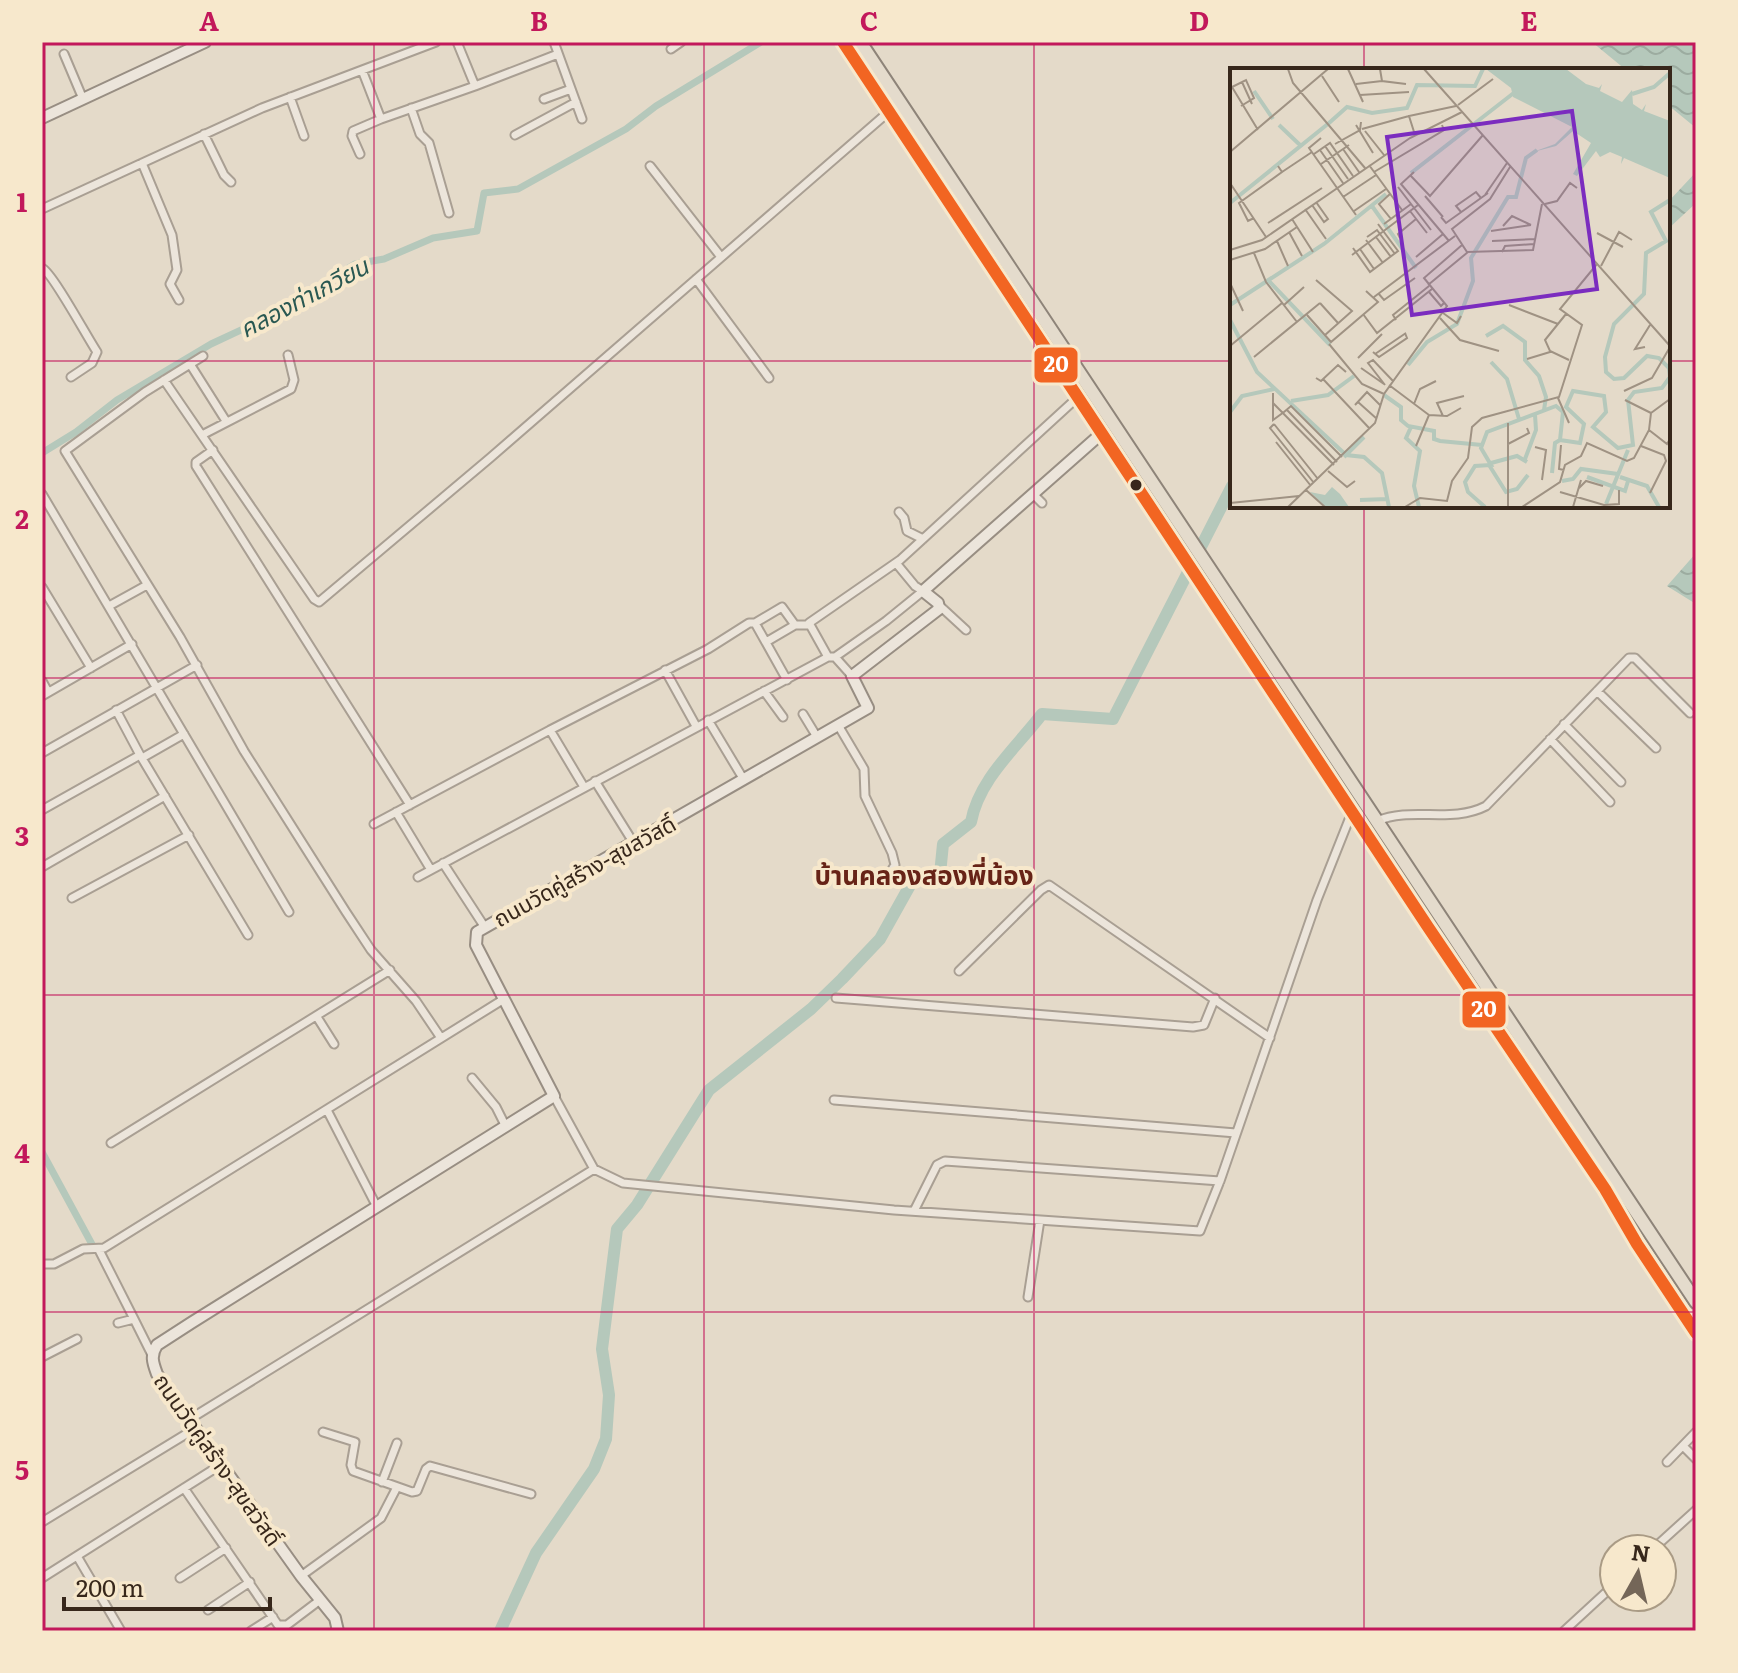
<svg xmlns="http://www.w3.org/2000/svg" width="1738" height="1673" viewBox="0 0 1738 1673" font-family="Literata,'Noto Sans Thai',serif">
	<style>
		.water { fill: url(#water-waves) }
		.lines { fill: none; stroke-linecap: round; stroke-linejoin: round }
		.canal { stroke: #b5c8bb; stroke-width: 7 }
		.river { stroke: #b5c8bb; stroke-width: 12 }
		.street-casing { stroke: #a99f93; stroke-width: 11 }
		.secondary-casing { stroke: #988e83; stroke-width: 14 }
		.primary-casing { stroke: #8e8479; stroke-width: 16 }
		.street { stroke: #ece5db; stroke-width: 7 }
		.secondary { stroke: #ece5db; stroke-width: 10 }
		.primary { stroke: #e4dbcc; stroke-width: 12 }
		.bus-1-casing { stroke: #f7e8cc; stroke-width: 18 }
		.bus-1 { stroke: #f26522; stroke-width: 12 }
		.grid { fill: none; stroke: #c2185b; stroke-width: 2; stroke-opacity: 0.55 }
		.bus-dot { fill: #37271b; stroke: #f7e8cc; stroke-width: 3 }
		.labels { text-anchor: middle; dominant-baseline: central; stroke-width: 8; stroke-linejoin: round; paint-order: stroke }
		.street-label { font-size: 22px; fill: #37271b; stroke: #f7e8cc }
		.water-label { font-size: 24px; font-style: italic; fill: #295852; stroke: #f7e8cc }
		.quarter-label { font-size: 26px; font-weight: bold; fill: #672317; stroke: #f7e8cc }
		.inset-river { fill: none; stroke: #b5c8bb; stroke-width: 4 }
		.inset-road { fill: none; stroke: #9f9283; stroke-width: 2 }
		.view { fill: #7b2cbf; fill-opacity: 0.15; stroke: #7b2cbf; stroke-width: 4 }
		.inset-edge { fill: none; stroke: #37271b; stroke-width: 4 }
		.line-badge { stroke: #f7e8cc; stroke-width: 3 }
		.badge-label { font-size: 22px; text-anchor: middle; font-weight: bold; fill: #fff }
		.neatline { fill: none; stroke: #c2185b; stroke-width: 3 }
		.grid-label { font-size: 26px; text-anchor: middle; font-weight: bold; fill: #c2185b }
	</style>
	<defs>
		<pattern id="water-waves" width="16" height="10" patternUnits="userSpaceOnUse" patternTransform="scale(2)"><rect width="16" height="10" fill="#b5c8bb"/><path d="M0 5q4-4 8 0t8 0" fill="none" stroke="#9caca0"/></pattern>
	</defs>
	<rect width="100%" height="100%" fill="#e4dac9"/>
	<path class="water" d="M1592,42H1696V128L1668,105V70H1626Z
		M1696,172V203L1668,229V202Z
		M1696,553V604L1667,586Z"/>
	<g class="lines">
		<path class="canal" d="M42,453L76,432L117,400L211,344L271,316L355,264L384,259L433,238L477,231L484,193L518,189L626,129L656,106L761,42
			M42,1152L94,1248"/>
		<path class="river" d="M500,1631L536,1553L594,1469L606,1439L609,1395L602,1349L617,1229L637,1205L709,1090L811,1009L842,979L880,939L913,880L940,874L943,844L971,822C979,779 1016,748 1042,714L1113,719L1232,486"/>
		<defs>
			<path id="street" d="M457,42L475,86L558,54
				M554,42L582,119
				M671,49L681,42
				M64,54L83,99
				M362,70L381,119L475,86
				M290,97L304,136
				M544,99L571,89
				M411,108L420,134L429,143L449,213
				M204,134L224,175L231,182
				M515,135L576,102
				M360,154L352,136L353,131L381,119
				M142,163L172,235L177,270L170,284L179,300
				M650,166L721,257
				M42,209L262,108L436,42
				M42,268C52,272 87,337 97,352L92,363L71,377
				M696,279L769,378
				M203,356L145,392L65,451L180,637L244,751L346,912L371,950L416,1001L441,1038
				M190,364L226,421
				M164,380L314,599L319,602L490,458L900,102
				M202,435L291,389L294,380L288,355
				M213,450L196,462V466L410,805
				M42,494L289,912
				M1033,494L1042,503
				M899,512L904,518L907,531L923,539
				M42,587L91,668
				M109,606L147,585
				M940,606L966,630
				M755,623L782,607L795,625
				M766,642L795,625H809
				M828,657L809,623L900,560L1078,397
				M835,657L852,676
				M665,670L696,726
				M42,681L48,692
				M764,691L783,717
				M1597,691L1656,748
				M42,696L132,644
				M116,710L140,755L248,935
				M803,714L817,737
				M708,720L744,780
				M1564,724L1621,782
				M838,725L864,769L865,796L892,853L895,865L887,877
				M1550,739L1610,802
				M42,753L197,665
				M142,758L184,734
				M595,781L633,842
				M584,787L550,730L708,649L749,623H755L787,680
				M42,810L140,755
				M396,812L431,870L828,657H835L886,621L923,591L915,586L896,563
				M1377,821C1412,806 1451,824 1486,806L1629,658H1635L1690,713
				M374,824L550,730
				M443,863L484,926
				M42,867L165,796
				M418,877L431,870
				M72,898L189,835
				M959,971L1041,890L1049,885L1270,1038
				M836,998L1193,1027L1204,1025L1215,998
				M317,1017L334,1044
				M472,1078L496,1107L506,1127
				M554,1096L594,1169L623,1183L894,1210L1200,1231L1220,1181L1317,900L1352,812
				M834,1100L1236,1133
				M327,1110L377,1207
				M111,1143L390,970
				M914,1211L937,1165L945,1161L1220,1181
				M99,1250L134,1319
				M42,1264H54L83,1249L104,1248L504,999
				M1028,1297L1040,1220
				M118,1323L134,1319L152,1355
				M42,1357L77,1339
				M190,1419L594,1169
				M323,1432L355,1442L351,1465L353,1471L412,1492L417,1491L426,1469L430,1466L531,1494
				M1683,1446L1696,1459
				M1667,1462L1696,1432
				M382,1482L397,1443
				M184,1488L278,1625H287L320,1600
				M42,1522L196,1428
				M1653,1549L1696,1510
				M77,1556L121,1631
				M301,1576L381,1518L397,1487
				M42,1578L222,1464
				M180,1578L226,1548
				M208,1610L250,1582
				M251,1631L273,1617
				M1564,1631L1614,1585"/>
			<path id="secondary" d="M42,118L205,42
				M338,1631L335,1618L301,1576L157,1374C153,1363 150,1356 157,1345L191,1323L554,1096L476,945L477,932L868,708L852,676L939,609L938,603L923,591L1102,433"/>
			<path id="primary" d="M843,42L1428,927L1605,1189L1637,1244L1696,1333
				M860,42L1696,1302"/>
		</defs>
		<use href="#street" class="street-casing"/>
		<use href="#secondary" class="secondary-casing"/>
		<use href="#primary" class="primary-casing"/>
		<use href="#street" class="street"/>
		<use href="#secondary" class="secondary"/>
		<use href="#primary" class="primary"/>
		<defs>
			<path id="bus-1" d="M843,42L1428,927L1605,1189L1637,1244L1696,1333"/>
		</defs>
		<use href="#bus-1" class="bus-1-casing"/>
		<use href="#bus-1" class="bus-1"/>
	</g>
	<path class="grid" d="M374,42V1631M704,42V1631M1034,42V1631M1364,42V70M42,361H1232M1668,361H1696M1364,506V1631M42,678H1696M42,995H1696M42,1312H1696"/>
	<circle class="bus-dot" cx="1136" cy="485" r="7"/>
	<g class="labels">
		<g class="street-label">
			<text transform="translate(584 870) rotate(-29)">ถนนวัดคู่สร้าง-สุขสวัสดิ์</text>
			<text transform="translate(219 1459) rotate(55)">ถนนวัดคู่สร้าง-สุขสวัสดิ์</text>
		</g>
		<g class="water-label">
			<text transform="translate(303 296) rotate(-28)">คลองท่าเกวียน</text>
		</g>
		<g class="quarter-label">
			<text x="924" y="873">บ้านคลองสองพี่น้อง</text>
		</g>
	</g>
	<g transform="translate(1230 68)">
		<rect width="440" height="440" fill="#e4dac9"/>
		<path d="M256,1H336L356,16L369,20L372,16L370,23L392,34L402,22L403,36L412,42L416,36L414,43L440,53V110L394,90L391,96L392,89L380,84L370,89L366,83L347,108L343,106L361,75L343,63L326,78L303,84L325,76L342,59L283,29L281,20ZM102,419L110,426L119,439H96L80,424L95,427Z" fill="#b5c8bb"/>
		<path class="inset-river" d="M24,23L43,51M402,26L424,19L440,5M99,55L117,39L142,45L177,40L187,17L245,18L253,1M49,57L70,77M181,105L285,24M0,135L99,55M142,138L186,200M38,212L100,277M0,237L94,176L156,126M0,252L27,304L116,387L134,389L152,405L159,439M256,268L273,258L295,274V292L309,308L316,329L314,342M261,294L277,311L289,351M178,297L197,274L227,256L243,213L241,190L278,129H286L296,90L307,82M154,327L171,339V352L178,358L204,363V371L210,373L252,377M61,333L98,327L124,308M0,344L12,328L44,321M181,359L176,370L190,383L184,418L189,439M114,389L134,369M295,391L306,362L305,347M261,395L287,388L297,394M259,397L276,424L287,421L298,407M322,405L325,375L330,372M357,409L395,423L398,413M390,409L417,418L429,439M332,413L343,411L351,401L388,406M130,432L157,431M376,436L398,382M255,439L238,424L235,414L245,398L261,397L251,380L257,364L326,338L333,344L330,372L350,375L354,356L336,339L343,323L374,328L376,344L363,359L388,380L403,377L398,332L404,324L432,320L440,309L439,300L429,290L417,288L394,310L384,311L376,304L375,289L384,256L414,226L416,185L436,173L421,144L440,132"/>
		<path class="inset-road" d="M58,1L63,15L135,100M118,1L133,34M150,1L152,13L176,16M194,1L440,278M92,8L109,34M12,14L22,36M126,16L152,13M2,19L28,62M0,20L16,12L24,30L11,38M130,27L179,24M228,37L263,11M126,57L143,85M132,61L179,48M135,63L154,87M185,67L179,48L226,38M91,70L79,80L126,147M105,76L130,62L131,54M95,78L118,111M113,81L129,104M90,82L113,115M0,84L98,1M84,86L100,75L123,108M91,96L119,77M139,97L172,142M280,99L260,131L222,161L237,184L303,182L312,136M52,104L82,84M144,104L214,62L212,57M184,104L171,116L219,173M180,107L200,128L253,67M0,115L36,169M168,119L201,162M160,126L149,136L161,151M255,127L277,95M195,128L213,149M113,129L146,107M315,136L327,133L340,115L347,120M82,137L94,154L98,151L86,134M75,141L96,171M124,143L156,121M180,143L197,165M231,144L226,138L246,124L251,130M211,149L216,155L258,125M24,150L18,153L9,135L52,104L48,98M62,151L83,184M38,155L92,120M154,156L181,136M273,158L282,148L301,157M261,163L301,157M59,164L72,188M367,165L393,179M137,169L147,162L165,186M146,169L161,189M170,170L168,166L186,151M136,172L153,195M47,173L58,198M262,173L305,171M123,180L140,204L168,183L148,156M130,181L144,201M0,182L32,172L180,70L232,44M272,184L275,178L304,176M24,185L36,214L67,254M122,187L188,137M186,189L213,166M0,192L35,181L67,159M371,198L389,164L402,172M86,212L122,243L95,267M0,215L13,243M198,217L238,184M199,224L211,238L215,234M148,225L154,232L185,210M144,229L225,168M90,235L108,255M54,237L74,219M279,237L328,256M213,245L227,255L231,248M133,246L147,265L202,221M336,246L315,272L320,283L339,292M77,247L101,274L148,234L136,223M210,250L230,272L269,283M166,252L163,247L199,218M99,276L132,316L154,326M0,278L52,235M415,279L405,281L420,257M143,284L149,289L177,270L175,265M145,286L176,265M24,289L90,235M128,290L152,266M297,291L320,284M131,300L154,316M86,310L91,313L108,297L116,304M93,311L140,361M155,317L138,295L143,292L163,313M159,317L199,347L186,378M394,323L422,310L440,279M43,325V352L54,344M328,330L339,355M395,332L421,345M128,334L147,351M43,335L104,397M184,336L190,321L206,313M125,337L137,324L150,337M57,342L107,394M54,344L61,338L112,389M199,347L217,348L231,340M213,348L207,335L234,328M278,355V439M44,356L40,360L84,415M44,356L88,411M419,362L437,376L440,371M46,374L81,418M278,376L299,365L297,360M331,377L329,401L334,402M411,378L434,387L436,393L420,425M305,379L316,382L312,412M98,403L117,419L125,413M349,420L356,413L373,418M76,422L95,439M330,424L374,437L389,436V422M0,435L69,428M58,439L145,355L154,326L217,238L194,210L232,177M175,439L190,430L217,433L222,413L238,390L242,359L252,350L329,329L352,257L330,241L367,196M292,439L330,414L335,397L351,388L357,375L397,393L404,390L419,362L421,345L440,331M343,439L351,412"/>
		<path class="view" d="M342,43L367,221L182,247L157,69Z"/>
		<rect width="440" height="440" class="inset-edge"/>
	</g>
	<g class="line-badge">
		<rect x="1033" y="346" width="46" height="38" rx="8" fill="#f26522"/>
		<rect x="1461" y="990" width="46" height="39" rx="8" fill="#f26522"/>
	</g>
	<g class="badge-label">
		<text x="1056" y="372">20</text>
		<text x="1484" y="1017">20</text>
	</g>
	<rect width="1738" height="1673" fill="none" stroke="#f7e8cc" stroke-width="88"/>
	<g transform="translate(1638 1573) rotate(8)"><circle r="38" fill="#f7e8cc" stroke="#aa9b85" stroke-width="2"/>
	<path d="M0-6L14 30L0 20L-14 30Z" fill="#746658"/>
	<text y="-12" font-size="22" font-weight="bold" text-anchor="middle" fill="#37271b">N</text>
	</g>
	<path d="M64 1597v12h206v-12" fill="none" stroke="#37271b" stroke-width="4"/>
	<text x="76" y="1597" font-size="24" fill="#37271b" stroke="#f7e8cc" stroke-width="6" paint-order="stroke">200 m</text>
	<rect x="44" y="44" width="1650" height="1585" class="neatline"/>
	<g class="grid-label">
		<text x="209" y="31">A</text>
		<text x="539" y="31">B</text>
		<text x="869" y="31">C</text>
		<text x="1199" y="31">D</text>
		<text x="1529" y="31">E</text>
		<text x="22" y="212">1</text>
		<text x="22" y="529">2</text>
		<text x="22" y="846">3</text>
		<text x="22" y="1163">4</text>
		<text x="22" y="1480">5</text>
	</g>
</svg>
